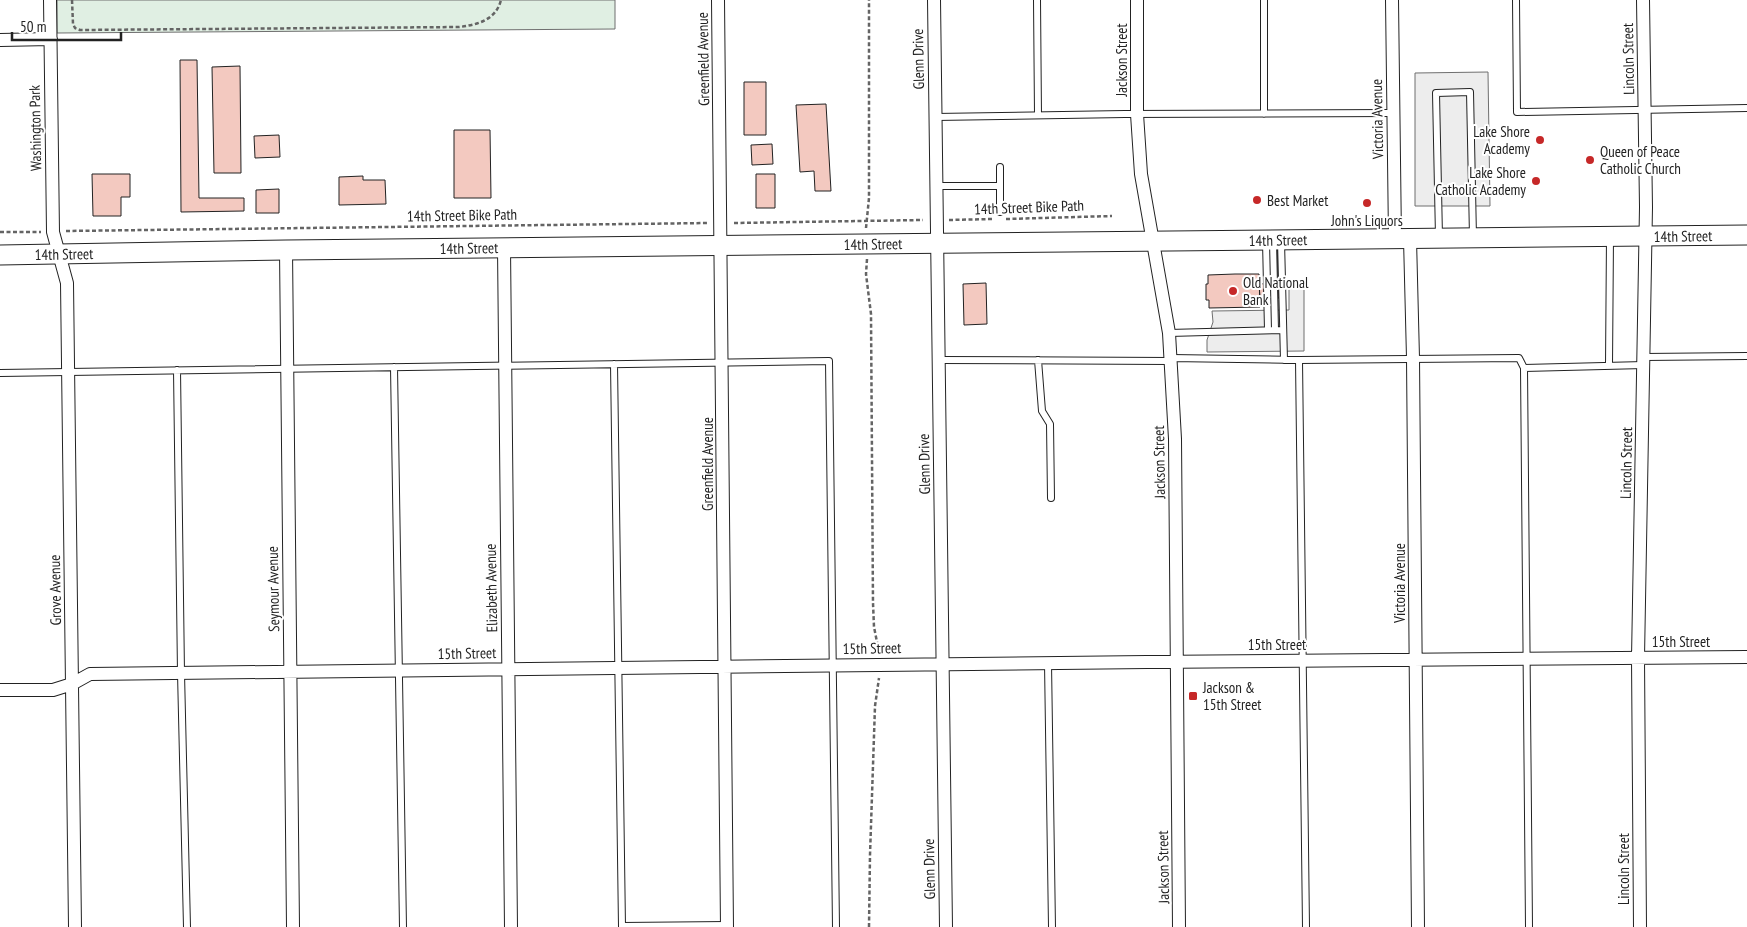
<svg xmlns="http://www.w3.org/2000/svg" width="1747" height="927" viewBox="0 0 1747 927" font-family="'PT Sans Narrow',sans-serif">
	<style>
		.green { fill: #e0efe3; stroke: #6f6f6f }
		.parking { fill: #ededed; stroke: #6f6f6f }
		.building { fill: #f3c9c0; stroke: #222 }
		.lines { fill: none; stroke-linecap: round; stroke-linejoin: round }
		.lane-casing { stroke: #222; stroke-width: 8 }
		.street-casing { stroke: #222; stroke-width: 14 }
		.secondary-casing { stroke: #222; stroke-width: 21 }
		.path { stroke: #646464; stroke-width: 2.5; stroke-dasharray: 4 2.5; stroke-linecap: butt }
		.lane { stroke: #fff; stroke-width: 6 }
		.street { stroke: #fff; stroke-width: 12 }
		.secondary { stroke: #fff; stroke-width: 19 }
		.poi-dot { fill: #c62828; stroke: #fff; stroke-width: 2 }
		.labels { text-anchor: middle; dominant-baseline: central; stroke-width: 4; stroke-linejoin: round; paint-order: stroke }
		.street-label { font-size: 15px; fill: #222; stroke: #fff }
		.poi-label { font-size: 15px; fill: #222; stroke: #fff; text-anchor: start }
	</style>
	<rect width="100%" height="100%" fill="#fff"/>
	<path class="green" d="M57,0H615V29L57,33Z"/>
	<path class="parking" d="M1488,72L1490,206H1415V73Z
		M1304,282V351L1207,352V340L1213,322L1212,311L1289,310V283Z"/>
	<path class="building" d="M180,60H197L199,198H244V211L181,212Z
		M240,66L241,173H214L212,67Z
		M744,82H766V135H744Z
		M826,104L831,191H815L814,171L800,172L796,105Z
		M454,130H490L491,198H454Z
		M279,135L280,157L255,158L254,136Z
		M772,144L773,164L752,165L751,145Z
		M92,174H130V197H121V216H93Z
		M756,174H775V208H756Z
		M363,176V180H385L386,204L339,205V177Z
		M279,189V213H256V190Z
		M1235,274H1259L1260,307L1209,308V300H1206V284H1208V275Z
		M986,283L987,324L964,325L963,284Z
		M1279,283V298H1260L1259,284Z"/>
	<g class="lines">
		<defs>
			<path id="lane" d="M1037,0L1038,115
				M1264,0V114
				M1516,0L1517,112L1747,108
				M935,117L1125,114L1393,113
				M936,186H1000
				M1000,212V167
				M1439,237L1436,93L1470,92L1473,237
				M1266,241L1268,330
				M1273,241L1275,330
				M1281,241L1284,360
				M1169,333L1283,330
				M1644,357L1747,356
				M1171,358L1299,360L1519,358L1524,368L1529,927
				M939,360L1171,361
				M1038,360L1042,411L1050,424L1051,498
				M1299,360L1306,927
				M614,364L622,927
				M1609,366L1610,237
				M394,367L403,927
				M1524,368L1644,365
				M177,370L181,673L187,927
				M0,373L829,361L836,927
				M1048,663L1052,927
				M622,926L727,925"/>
			<path id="street" d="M50,0L53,232L67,283L75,927
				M718,0L727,927
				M934,0L946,927
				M1137,0V114L1141,174L1169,333L1175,439L1179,927
				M1392,0L1395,239
				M0,40L51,39
				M1410,239L1413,358L1418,927
				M504,248L511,927
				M286,250L293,927
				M0,690H53L72,684L90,674L1147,662L1747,657
				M1640,927L1638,658L1646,207L1643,0"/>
			<path id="secondary" d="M0,255L286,250L1747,235"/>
		</defs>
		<use href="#lane" class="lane-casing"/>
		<use href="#street" class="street-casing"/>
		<use href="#secondary" class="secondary-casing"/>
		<path class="path" d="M72,0L73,24L75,28L80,30L459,27C477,25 496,20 501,0
			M1006,219L1112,216
			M949,220L993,219
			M734,223L923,220
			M866,228L869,198V0
			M66,231L708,223
			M0,232H41
			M867,259L866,274L871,314L873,603L874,627L879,652
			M869,927L870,855L875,706L879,678"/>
		<use href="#lane" class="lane"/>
		<use href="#street" class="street"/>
		<use href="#secondary" class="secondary"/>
	</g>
	<g class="poi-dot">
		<circle cx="1540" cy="140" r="5"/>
		<circle cx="1590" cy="160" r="5"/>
		<circle cx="1536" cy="181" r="5"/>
		<circle cx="1257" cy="200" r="5"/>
		<circle cx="1367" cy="203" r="5"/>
		<circle cx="1233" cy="291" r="5"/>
		<rect x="1188" y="691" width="10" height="10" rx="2.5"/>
	</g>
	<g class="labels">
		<g class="street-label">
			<text transform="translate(703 59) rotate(-91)">Greenfield Avenue</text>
			<text transform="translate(918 59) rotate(-91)">Glenn Drive</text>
			<text transform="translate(1628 59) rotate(-91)">Lincoln Street</text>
			<text transform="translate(1121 60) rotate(-90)">Jackson Street</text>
			<text transform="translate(1377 119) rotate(-91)">Victoria Avenue</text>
			<text transform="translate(35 128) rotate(-91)">Washington Park</text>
			<text transform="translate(1029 207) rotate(-2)">14th Street Bike Path</text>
			<text transform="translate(462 215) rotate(-1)">14th Street Bike Path</text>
			<text transform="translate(1683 236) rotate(-1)">14th Street</text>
			<text transform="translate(1278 240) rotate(-1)">14th Street</text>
			<text transform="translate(873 244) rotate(-1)">14th Street</text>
			<text transform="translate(469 248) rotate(-1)">14th Street</text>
			<text transform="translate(64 254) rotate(-1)">14th Street</text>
			<text transform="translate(1159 462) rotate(-91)">Jackson Street</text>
			<text transform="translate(1626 463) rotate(-89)">Lincoln Street</text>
			<text transform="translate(707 464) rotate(-90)">Greenfield Avenue</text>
			<text transform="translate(924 464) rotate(-91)">Glenn Drive</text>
			<text transform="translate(1399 583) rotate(-90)">Victoria Avenue</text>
			<text transform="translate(491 588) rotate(-91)">Elizabeth Avenue</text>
			<text transform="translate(273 589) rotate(-91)">Seymour Avenue</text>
			<text transform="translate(55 590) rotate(-91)">Grove Avenue</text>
			<text x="1681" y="641">15th Street</text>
			<text x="1277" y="644">15th Street</text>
			<text transform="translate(872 648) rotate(-1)">15th Street</text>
			<text transform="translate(467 653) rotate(-1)">15th Street</text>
			<text transform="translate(1163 867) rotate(-91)">Jackson Street</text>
			<text transform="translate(929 869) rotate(-91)">Glenn Drive</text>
			<text transform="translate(1623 869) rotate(-90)">Lincoln Street</text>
		</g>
		<g class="poi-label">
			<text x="1530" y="131" text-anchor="end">Lake Shore<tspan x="1530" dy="17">Academy</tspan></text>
			<text x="1600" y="151">Queen of Peace<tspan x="1600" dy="17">Catholic Church</tspan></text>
			<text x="1526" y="172" text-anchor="end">Lake Shore<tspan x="1526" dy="17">Catholic Academy</tspan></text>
			<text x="1267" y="200">Best Market</text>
			<text x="1367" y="220" text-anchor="middle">John's Liquors</text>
			<text x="1243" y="282">Old National<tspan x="1243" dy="17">Bank</tspan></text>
			<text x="1203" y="687">Jackson &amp;<tspan x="1203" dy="17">15th Street</tspan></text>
		</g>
	</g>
	<path d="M12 32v8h109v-8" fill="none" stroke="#222222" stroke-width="2.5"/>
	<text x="20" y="32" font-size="15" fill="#222222" stroke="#ffffff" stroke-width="4" paint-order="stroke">50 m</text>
</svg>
